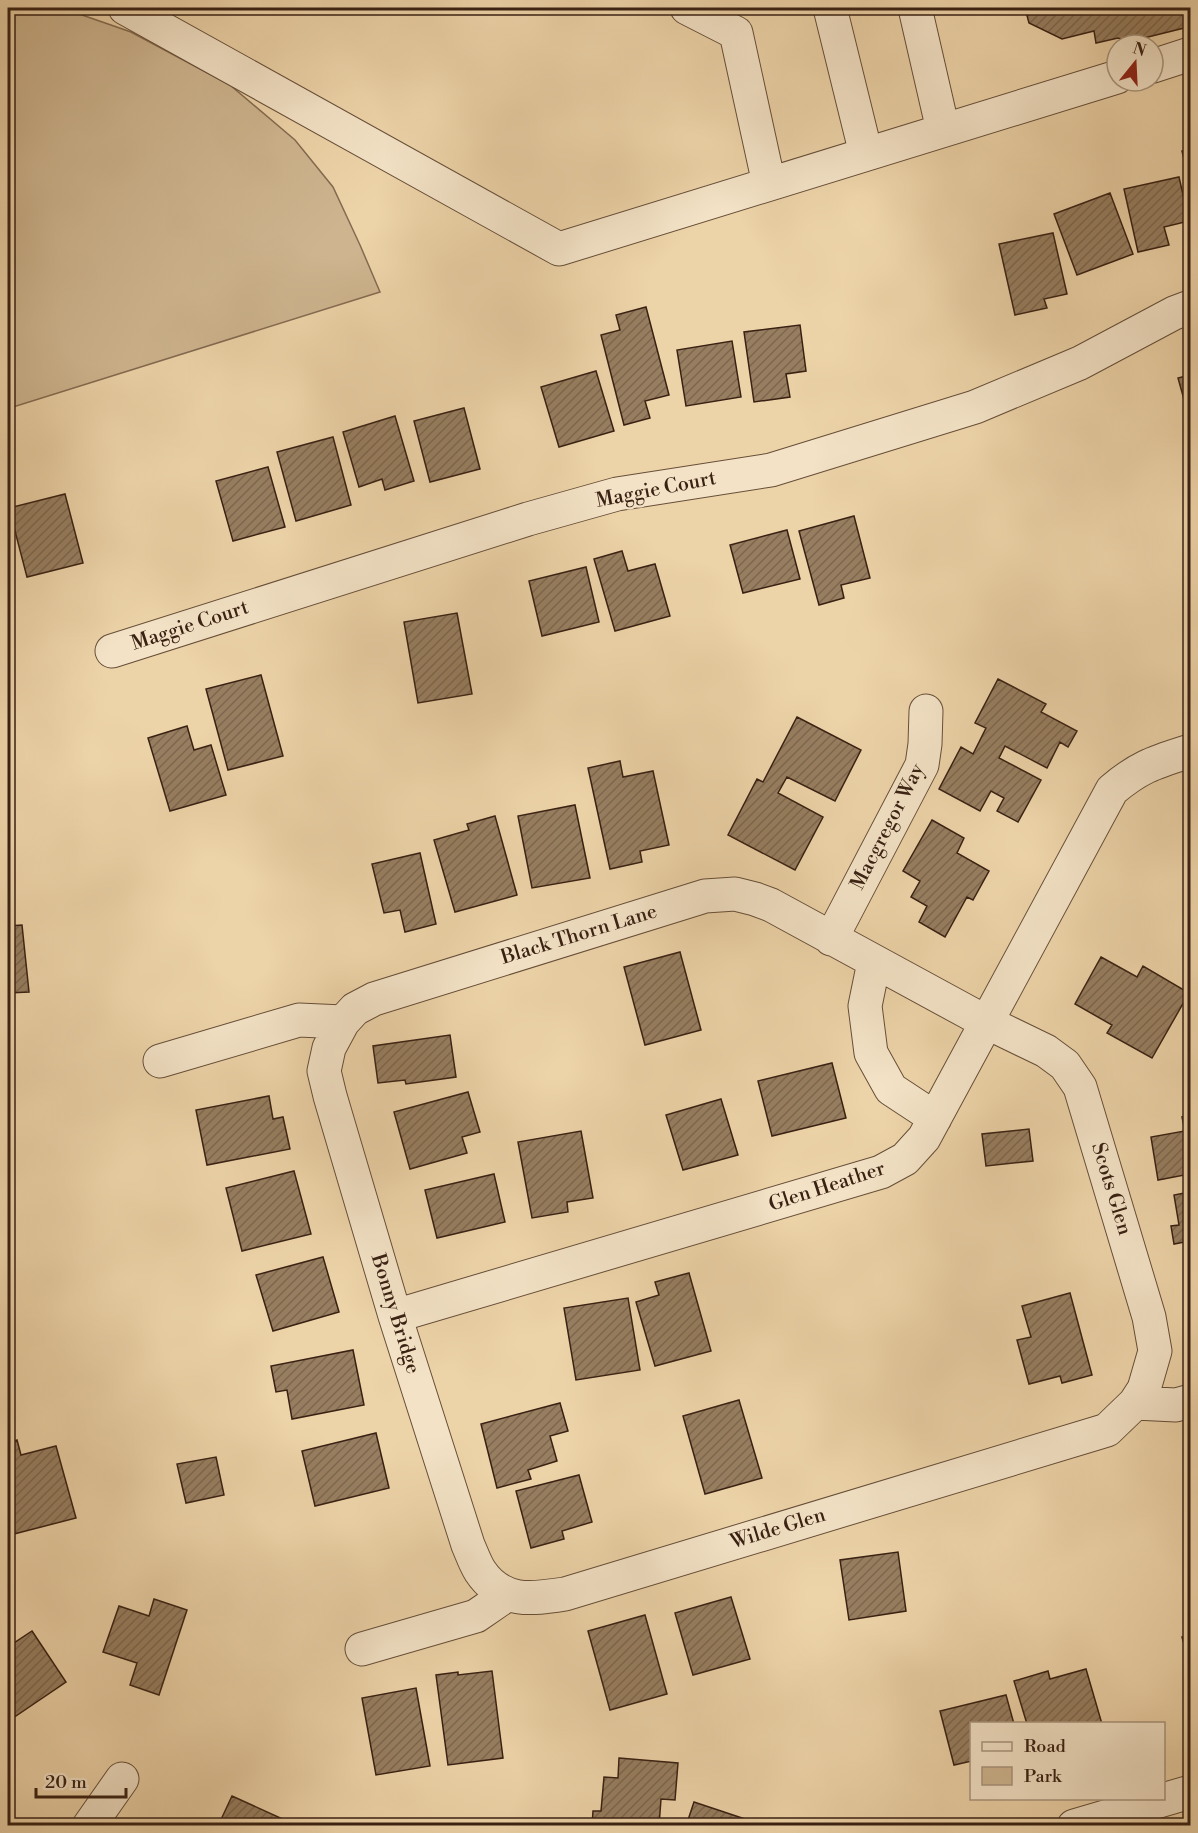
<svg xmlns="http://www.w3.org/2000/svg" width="1198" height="1833" viewBox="0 0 1198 1833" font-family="'Libre Bodoni',serif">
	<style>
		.green { fill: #ceb58f; stroke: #846b51; stroke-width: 1.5 }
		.building { fill: url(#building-hatch); stroke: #392113; stroke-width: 1.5 }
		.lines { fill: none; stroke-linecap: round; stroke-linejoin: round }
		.minor-casing { stroke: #664e38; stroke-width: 35 }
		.minor { stroke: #f3e2c6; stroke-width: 33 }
		.labels { text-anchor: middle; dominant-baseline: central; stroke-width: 4.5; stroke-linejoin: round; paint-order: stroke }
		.street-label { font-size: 20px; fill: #392113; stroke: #f3e2c6 }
	</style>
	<defs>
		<pattern id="building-hatch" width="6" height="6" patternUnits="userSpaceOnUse" patternTransform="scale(1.5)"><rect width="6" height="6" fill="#977e60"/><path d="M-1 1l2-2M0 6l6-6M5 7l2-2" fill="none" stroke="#7c674e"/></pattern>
	</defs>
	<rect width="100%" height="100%" fill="#edd3a8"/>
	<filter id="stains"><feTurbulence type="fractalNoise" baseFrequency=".00333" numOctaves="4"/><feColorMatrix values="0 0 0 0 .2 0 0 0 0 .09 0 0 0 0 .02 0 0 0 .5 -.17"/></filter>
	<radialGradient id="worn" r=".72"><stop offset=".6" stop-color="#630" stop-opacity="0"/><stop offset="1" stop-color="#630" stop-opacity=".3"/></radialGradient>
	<path class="green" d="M8,8H62L131,32L230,85L295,140L333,187L360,245L380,292L10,408L8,407Z"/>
	<path class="building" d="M1025,8H1190V15L1184,28L1128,42L1118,38L1096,43L1094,31L1062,39L1029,23Z
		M1190,149V184L1182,151Z
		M1179,177L1189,221L1164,227L1169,245L1138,252L1124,189Z
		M1110,193L1133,254L1077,275L1054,214Z
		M1053,233L1067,294L1044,299L1047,308L1015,315L999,244Z
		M646,307L669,395L645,401L650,418L624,425L601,335L620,330L616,315Z
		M800,325L806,371L786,374L790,397L754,402L744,332Z
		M732,341L741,397L686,406L677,350Z
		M596,371L614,431L559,447L541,387Z
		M1190,375V421L1178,378Z
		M464,408L480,469L430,482L414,421Z
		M395,416L414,481L385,490L382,479L359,487L343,432Z
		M333,437L351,505L296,521L277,452Z
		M268,467L285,527L233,541L216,481Z
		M65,494L83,563L27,577L9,508Z
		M854,516L870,578L841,585L844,598L819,605L799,531Z
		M787,530L800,579L743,593L730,545Z
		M622,551L628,571L655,564L670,616L615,631L594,559Z
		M586,567L599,622L542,636L529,581Z
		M457,613L472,694L418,703L404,622Z
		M261,675L283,756L228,770L206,689Z
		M998,679L1046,704L1041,712L1077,731L1068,747L1060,742L1047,768L1005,746L999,758L1041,780L1018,822L997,811L1004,798L991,791L980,811L939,789L961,747L973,754L986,728L975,723Z
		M797,717L861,750L835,801L787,777L778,793L823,817L795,870L728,835L757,779L763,782Z
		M187,726L194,750L211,745L226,795L170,811L148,738Z
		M620,761L623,777L653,771L669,845L640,851L642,862L610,869L588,768Z
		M575,805L590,878L532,888L518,816Z
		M495,816L517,895L455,912L434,840L469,830L467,824Z
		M932,820L964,838L957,853L989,871L973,900L967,897L945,937L919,922L927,906L911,897L920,881L903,871Z
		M420,853L436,924L405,932L400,910L384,913L372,864Z
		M22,925L29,992L8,993V926Z
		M680,952L701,1030L645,1045L624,967Z
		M1101,957L1137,977L1143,966L1189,993L1152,1058L1107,1033L1112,1025L1075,1004Z
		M450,1035L456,1077L406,1084L405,1080L378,1083L373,1046Z
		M832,1063L846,1118L772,1136L758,1081Z
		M468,1092L480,1132L462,1137L467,1153L410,1169L394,1112Z
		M269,1096L273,1119L283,1117L290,1149L207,1165L196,1110Z
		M721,1099L738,1155L683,1170L666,1115Z
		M1190,1116V1174L1158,1180L1151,1137L1185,1131L1182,1117Z
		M1029,1129L1033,1161L986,1166L982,1134Z
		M581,1131L593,1198L567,1202L568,1212L532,1218L518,1142Z
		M294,1171L311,1234L242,1251L226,1188Z
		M494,1174L505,1222L437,1238L425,1190Z
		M1190,1192V1241L1174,1244L1171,1226L1179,1225L1174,1195Z
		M323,1257L339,1312L273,1331L256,1275Z
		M689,1273L711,1351L655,1366L636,1302L659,1295L655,1282Z
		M1070,1293L1092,1375L1062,1383L1060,1376L1029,1384L1017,1340L1031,1337L1022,1306Z
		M628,1298L640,1370L576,1380L564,1308Z
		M353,1350L364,1405L292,1419L287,1390L276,1392L271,1366Z
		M739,1400L762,1478L705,1494L683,1416Z
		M560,1403L568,1431L550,1436L557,1461L528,1470L531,1479L497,1488L481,1424Z
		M376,1433L389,1488L315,1506L302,1451Z
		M17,1440L21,1455L56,1446L76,1518L10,1535L8,1524V1443Z
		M216,1457L224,1495L186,1503L177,1464Z
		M579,1475L592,1522L562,1531L564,1539L531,1548L516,1491Z
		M898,1552L906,1611L849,1620L840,1560Z
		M731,1597L750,1659L693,1675L675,1613Z
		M154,1599L187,1610L159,1695L130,1685L137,1663L103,1652L119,1606L149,1616Z
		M645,1615L667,1694L610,1710L588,1631Z
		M32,1631L66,1682L10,1720L8,1717V1647Z
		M1190,1635V1666L1182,1637Z
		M1086,1669L1102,1724H1027L1014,1681L1048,1671L1050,1679Z
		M492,1671L503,1758L448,1765L436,1675L458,1672V1675Z
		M416,1688L430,1766L376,1775L362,1698Z
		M1006,1695L1014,1724H972V1761L954,1765L940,1711Z
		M8,1750L12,1751L8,1765Z
		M619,1758L678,1763L675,1800L661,1799L659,1826H592L593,1811H601L604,1777L618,1778Z
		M232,1796L298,1826H218Z
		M694,1802L760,1824L759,1826H686Z"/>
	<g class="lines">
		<defs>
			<path id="minor" d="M125,8L559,249L1117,77
				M687,8L736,33L769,184
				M830,8L866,154
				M915,8L943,130
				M1153,66L1190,54
				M112,651L528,519L617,494L771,470L975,407L1080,363L1174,313L1190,307
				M735,894L755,899L771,905L986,1022L1046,1051L1065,1065L1080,1087L1149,1317L1155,1351L1144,1389L1135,1403L1107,1430L565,1594C532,1599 502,1604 480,1571C475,1563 472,1554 468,1545L395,1316L330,1096L324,1071L329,1048L343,1022L355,1009L374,999L705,896Z
				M831,939L922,765L925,744L926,711
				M874,962L865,1006L871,1053L891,1089L935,1118
				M160,1061L299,1020L343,1022
				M395,1316L881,1172L905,1159L924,1138L1112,790C1140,766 1156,762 1190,751
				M1135,1403L1176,1405L1190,1401
				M362,1649L476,1616L508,1594
				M89,1826L122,1779
				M1074,1826L1190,1792"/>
		</defs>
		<use href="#minor" class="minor-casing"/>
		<use href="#minor" class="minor"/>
	</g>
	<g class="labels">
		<g class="street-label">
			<text transform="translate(656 490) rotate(-11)">Maggie Court</text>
			<text transform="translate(190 626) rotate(-18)">Maggie Court</text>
			<text transform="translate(888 827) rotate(-63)">Macgregor Way</text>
			<text transform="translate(579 935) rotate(-17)">Black Thorn Lane</text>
			<text transform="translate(827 1187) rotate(-18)">Glen Heather</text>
			<text transform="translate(1111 1189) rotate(73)">Scots Glen</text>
			<text transform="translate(395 1314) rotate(73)">Bonny Bridge</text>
			<text transform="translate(778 1529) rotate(-17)">Wilde Glen</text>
		</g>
	</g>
	<rect width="1198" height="1833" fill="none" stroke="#edd3a8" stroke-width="30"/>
	<rect x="9" y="9" width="1180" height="1815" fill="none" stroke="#392113" stroke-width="3"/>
	<rect x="15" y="15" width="1168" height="1803" fill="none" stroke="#392113" stroke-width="1.5"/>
	<rect x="970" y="1722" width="195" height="78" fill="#f3e2c6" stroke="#a9957e" stroke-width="1.5"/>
	<rect x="982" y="1742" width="30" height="9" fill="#f3e2c6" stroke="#a9957e" stroke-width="1.5"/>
	<text x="1024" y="1752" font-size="18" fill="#392113">Road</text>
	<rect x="982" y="1767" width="30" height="18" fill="#ceb58f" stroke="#a9957e" stroke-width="1.5"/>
	<text x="1024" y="1782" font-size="18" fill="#392113">Park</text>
	<g transform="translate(1135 63) rotate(18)"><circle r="28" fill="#f3e2c6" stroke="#a9957e" stroke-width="1.5"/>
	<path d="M0-4.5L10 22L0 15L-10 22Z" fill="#8f2418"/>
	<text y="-9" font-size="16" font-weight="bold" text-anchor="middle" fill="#392113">N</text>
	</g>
	<path d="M36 1788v9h90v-9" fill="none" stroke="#392113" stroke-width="3"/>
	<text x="45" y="1788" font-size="18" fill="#392113" stroke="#f3e2c6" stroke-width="4.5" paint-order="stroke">20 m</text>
	<rect width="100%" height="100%" filter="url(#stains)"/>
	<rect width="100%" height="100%" fill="url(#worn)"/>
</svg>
